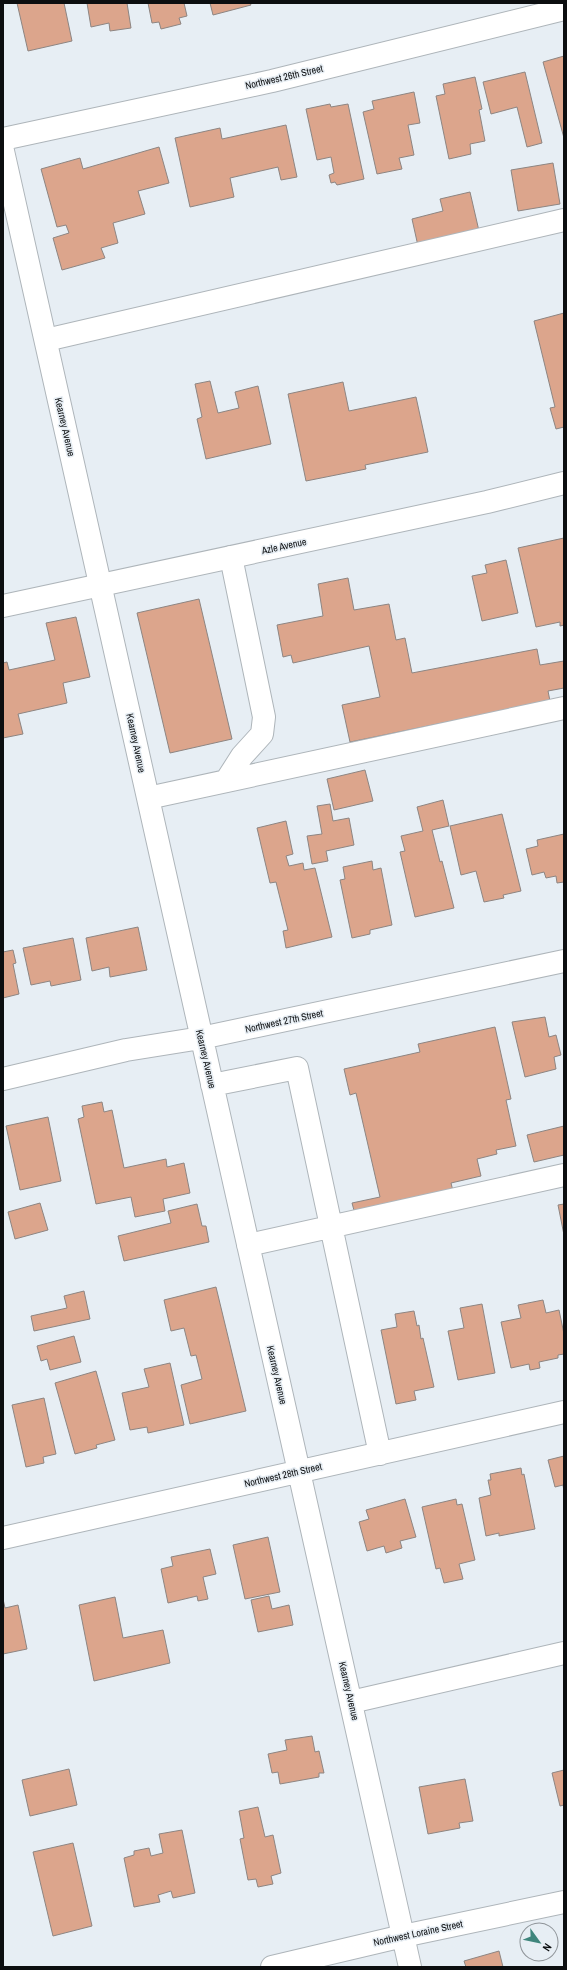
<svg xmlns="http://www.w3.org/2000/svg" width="567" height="1970" viewBox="0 0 567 1970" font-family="'Archivo Narrow',sans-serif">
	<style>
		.building { fill: #dca58c; stroke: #8d8582 }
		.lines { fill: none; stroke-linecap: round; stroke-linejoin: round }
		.minor-casing { stroke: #aeb5ba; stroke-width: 24 }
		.major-casing { stroke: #aeb5ba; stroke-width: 24 }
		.minor { stroke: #fff; stroke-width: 22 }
		.major { stroke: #fff; stroke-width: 22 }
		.labels { text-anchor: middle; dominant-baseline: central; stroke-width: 3; stroke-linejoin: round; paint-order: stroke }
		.street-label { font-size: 10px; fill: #0c0e10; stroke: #e7eef4 }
	</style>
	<rect width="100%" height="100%" fill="#e7eef4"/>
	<path class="building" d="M17,3H64L72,41L28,51Z
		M87,3H127L131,28L110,31L109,23L91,27Z
		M148,3H184L187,16L179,18L181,24L161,29L159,22L152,23Z
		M210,3H250L251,5L213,15Z
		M564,56V138L543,62Z
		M525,72L542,143L527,147L517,107L491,114L483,82Z
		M475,77L482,109L479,110L485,141L470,144L471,154L449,159L436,96L445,94L443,84Z
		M414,92L420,123L408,125L414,155L399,158L402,169L377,174L363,112L374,109L372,101Z
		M330,104L331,107L348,104L364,179L337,185L335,182L331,183L329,175L334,173L331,157L317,160L306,109Z
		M286,125L297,177L281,180L278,167L230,178L234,197L190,207L175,138L220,128L222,139Z
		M159,147L169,183L138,191L145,214L113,223L118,243L101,248L105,258L62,270L53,238L69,233L66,225L57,227L41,169L80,158L83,169Z
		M553,163L560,204L518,211L511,170Z
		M470,192L479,231L418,246L412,219L443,211L440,199Z
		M564,313V427L556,429L550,408L555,407L534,321Z
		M210,381L218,413L239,408L235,392L258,386L271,444L206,459L197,419L202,417L195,384Z
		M343,382L349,411L416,397L428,452L365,465L366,469L306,481L288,394Z
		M564,538V625L560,626V622L536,627L518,548Z
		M506,560L518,613L482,621L472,576L487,573L485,565Z
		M348,578L354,610L389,604L396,640L405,638L412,673L537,649L540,665L564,661V688L548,691L550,701L350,742L342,705L380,697L369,646L293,663L291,655L283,657L277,625L323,616L318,584Z
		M199,599L232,739L170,753L137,613Z
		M76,617L90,677L63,683L67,703L18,714L23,734L3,738V663L7,662L9,670L55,660L46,623Z
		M365,770L373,801L334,810L327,779Z
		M443,800L449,826L432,830L440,862L442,861L454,908L415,917L400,852L405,851L401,836L423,831L417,807Z
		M330,804L333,821L349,818L354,845L326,851L328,861L312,864L307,836L322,834L317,806Z
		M502,814L521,891L503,895L504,898L484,902L476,871L461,875L450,826Z
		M286,821L293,854L286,856L289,866L303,863L304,870L315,868L332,937L286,948L283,931L288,930L276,882L270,883L257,828Z
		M564,834V882L557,883L556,876L546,878L544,872L532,875L526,849L538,846L537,840Z
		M372,861L373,870L381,868L392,925L370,930V934L352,938L340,880L345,879L343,867Z
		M138,927L147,970L110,977L109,967L92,971L86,938Z
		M73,938L81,980L51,986L50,981L31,985L23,948Z
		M13,950L16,963L13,964L19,994L3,998V952Z
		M545,1017L549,1037L556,1035L561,1055L554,1057L556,1069L525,1077L512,1022Z
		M495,1027L511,1099L506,1100L516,1146L496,1150L497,1154L477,1159L481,1176L451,1183L454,1195L355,1214L352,1203L380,1197L356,1093L350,1095L344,1069L420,1052L418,1044Z
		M102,1102L104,1112L112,1110L124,1168L166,1159L167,1167L184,1163L190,1193L163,1199L165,1211L135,1217L131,1197L96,1204L78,1119L84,1117L82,1106Z
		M48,1117L61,1181L20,1190L6,1126Z
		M564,1126V1155L534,1162L527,1135Z
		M40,1203L48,1230L15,1239L8,1212Z
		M197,1204L202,1226H206L209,1242L124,1261L118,1236L171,1223L168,1211Z
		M564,1204V1235L558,1205Z
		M216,1287L246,1411L190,1424L181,1385L202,1379L196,1355L191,1356L184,1328L171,1331L164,1300Z
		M84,1291L90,1319L34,1331L31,1316L67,1308L64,1296Z
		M543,1300L546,1313L559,1310L564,1334V1354L558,1355V1358L539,1362L540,1368L530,1370L529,1364L511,1368L501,1322L521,1318L518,1305Z
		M482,1304L495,1373L458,1380L448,1331L464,1328L460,1308Z
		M414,1311L417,1326L419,1325L421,1339L423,1338L434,1387L414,1391L416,1400L396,1404L381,1330L397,1327L395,1314Z
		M74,1336L81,1362L50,1370L47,1359L41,1361L37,1346Z
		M170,1363L184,1425L148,1433L147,1427L130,1430L122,1393L149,1387L144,1369Z
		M96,1371L115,1440L96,1445L97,1448L75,1454L55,1383Z
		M44,1398L56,1454L43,1457L44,1463L26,1467L12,1405Z
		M564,1456V1491L563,1485L555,1487L548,1460Z
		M521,1468L522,1475L524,1474L535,1529L499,1536V1533L486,1536L479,1498L491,1495L488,1480H491L490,1474Z
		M405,1499L416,1537L400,1541L402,1548L386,1553L384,1546L367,1551L359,1522L369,1519L366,1510Z
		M456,1499L457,1505L462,1504L475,1560L459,1564L463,1579L444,1583L440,1568L436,1569L422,1507Z
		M268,1537L280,1592L245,1599L233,1545Z
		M210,1549L216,1574L203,1577L208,1599L198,1601L197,1596L168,1603L161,1569L173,1566L171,1557Z
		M269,1596L272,1609L289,1605L293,1625L258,1632L251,1600Z
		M115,1597L123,1638L163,1630L170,1663L94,1681L79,1605Z
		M3,1599L5,1608L18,1605L27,1649L3,1654Z
		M312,1736L315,1752L319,1751L324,1773H319V1777L280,1784L278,1772L272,1773L268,1754L287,1750L285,1740Z
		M69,1769L77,1805L30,1816L22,1780Z
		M564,1770V1805L560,1806L552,1773Z
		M465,1779L473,1821L459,1823L460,1828L428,1834L419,1787Z
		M258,1807L265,1837L273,1835L281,1873L271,1876L273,1884L258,1887L256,1879L248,1880L240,1839L244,1838L239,1811Z
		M182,1830L195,1893L173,1898L171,1891L158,1895L160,1902L134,1907L124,1858L134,1855V1851L149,1848L151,1856L163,1853L159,1834Z
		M73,1843L92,1926L53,1936L33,1852Z
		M499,1951L503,1967H466L464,1961Z"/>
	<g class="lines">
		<defs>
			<path id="minor" d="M3,139L272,81L564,9
				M3,151L410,1967
				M46,340L564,220
				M226,781L242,756L262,734L264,717L231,557
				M148,798L564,708
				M3,1079L126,1050L201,1038L564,961
				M212,1085L297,1068L380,1454
				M248,1245L564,1175
				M3,1538L564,1412
				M351,1702L564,1653
				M272,1967L403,1936L564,1902"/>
			<path id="major" d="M3,606L487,502L564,483"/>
		</defs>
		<use href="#minor" class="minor-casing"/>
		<use href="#major" class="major-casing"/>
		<use href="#minor" class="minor"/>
		<use href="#major" class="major"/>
	</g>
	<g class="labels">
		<g class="street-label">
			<text transform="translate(284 77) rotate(-13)">Northwest 26th Street</text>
			<text transform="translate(65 427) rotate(77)">Kearney Avenue</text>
			<text transform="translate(284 546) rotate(-12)">Azle Avenue</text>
			<text transform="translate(136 743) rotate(78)">Kearney Avenue</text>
			<text transform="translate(284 1021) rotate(-12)">Northwest 27th Street</text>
			<text transform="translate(206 1059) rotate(77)">Kearney Avenue</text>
			<text transform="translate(277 1375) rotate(77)">Kearney Avenue</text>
			<text transform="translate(283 1475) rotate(-13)">Northwest 28th Street</text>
			<text transform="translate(349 1691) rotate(77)">Kearney Avenue</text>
			<text transform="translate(418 1933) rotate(-12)">Northwest Loraine Street</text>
		</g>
	</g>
	<rect width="567" height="1970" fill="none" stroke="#0c0e10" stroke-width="8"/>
	<g transform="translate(539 1942) rotate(123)"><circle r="19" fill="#e7eef4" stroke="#8f9499"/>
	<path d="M0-3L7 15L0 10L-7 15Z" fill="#3f857c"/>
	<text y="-6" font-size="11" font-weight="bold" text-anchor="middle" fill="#0c0e10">N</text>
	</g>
</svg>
